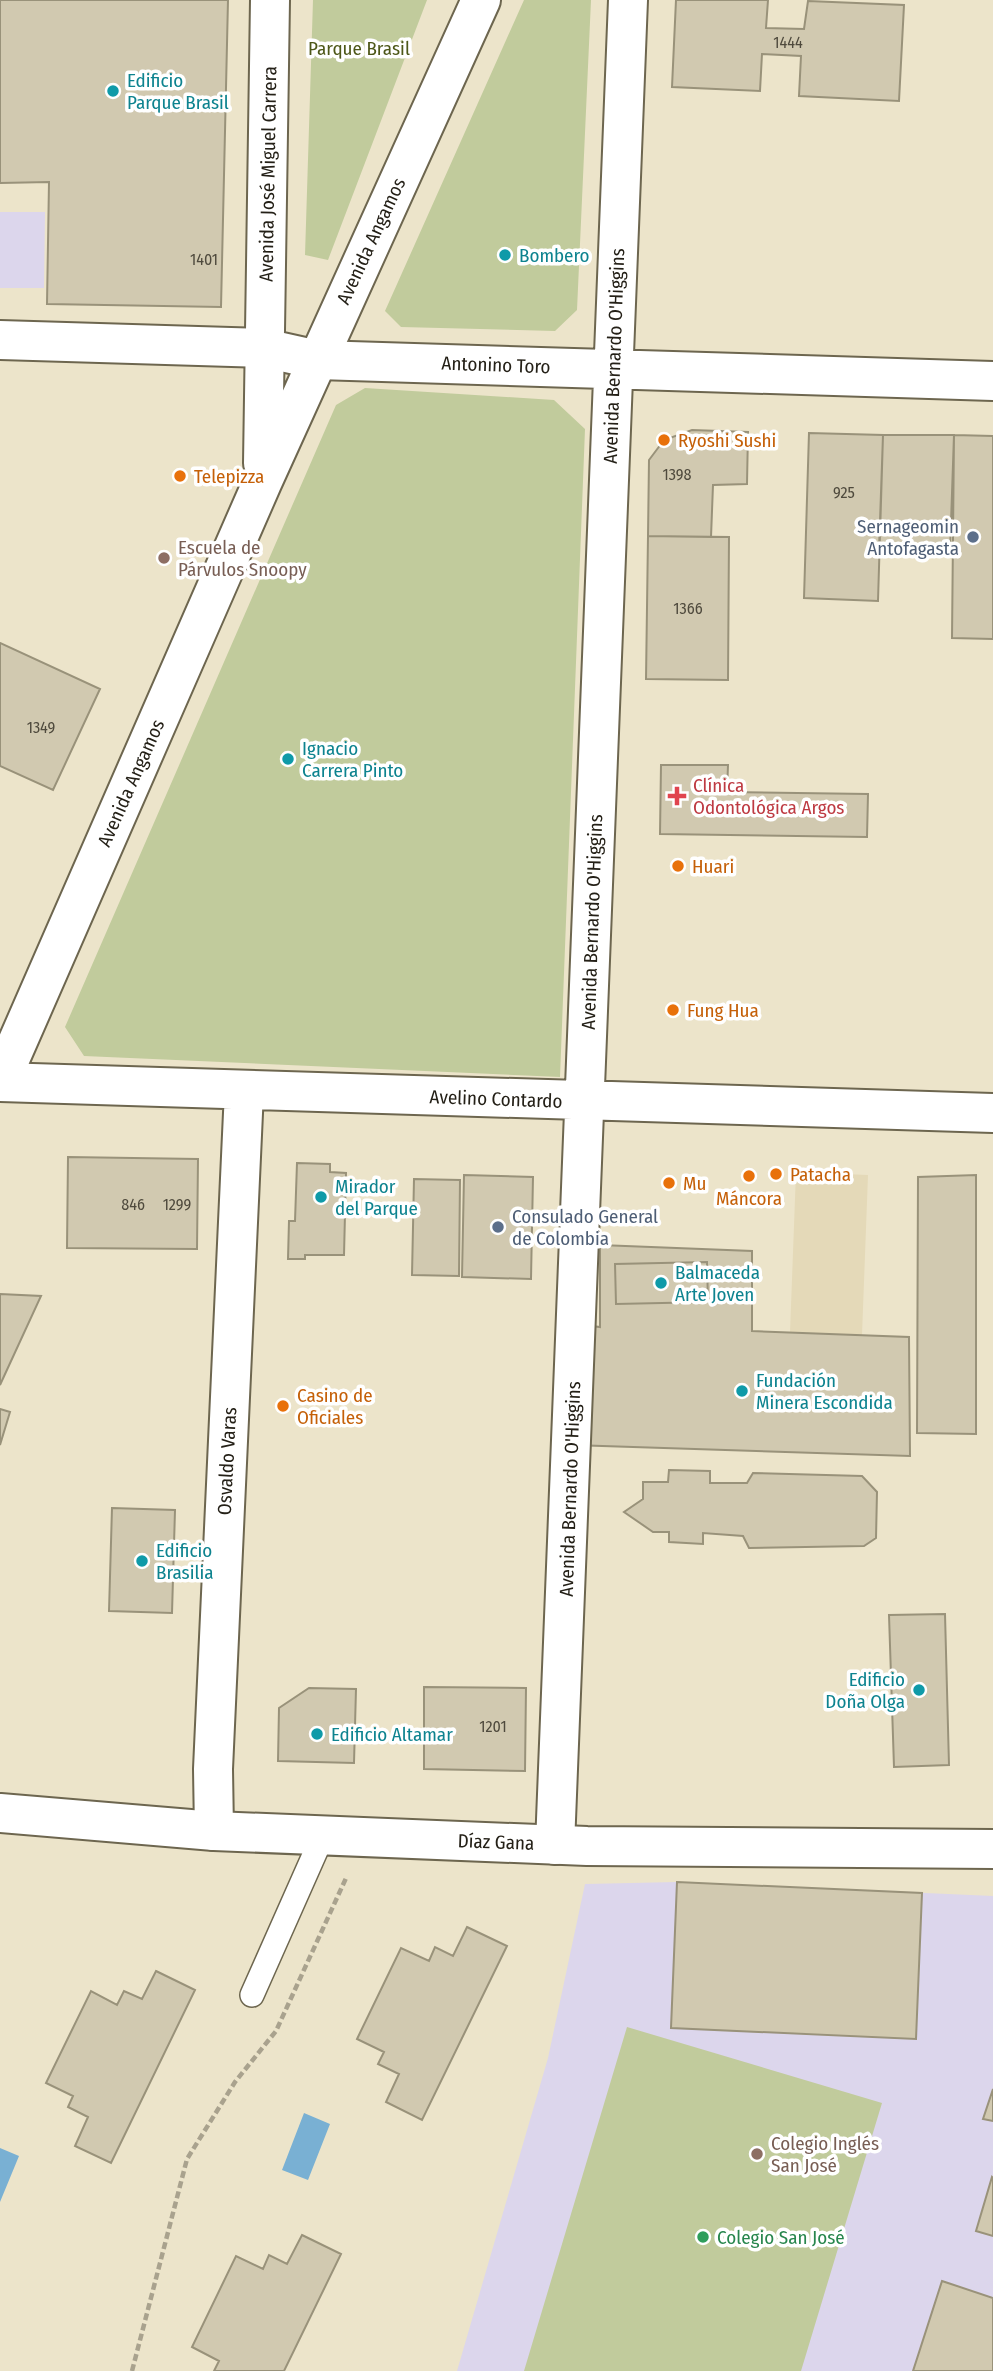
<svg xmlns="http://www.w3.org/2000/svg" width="993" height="2371" viewBox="0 0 993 2371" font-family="'Fira Sans Condensed',sans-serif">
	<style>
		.built { fill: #e4d9b8 }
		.education { fill: #dcd6ec }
		.green { fill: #c1cb9c }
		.water { fill: #79b0d3 }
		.building { fill: #d1c9b0; stroke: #99927a; stroke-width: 2 }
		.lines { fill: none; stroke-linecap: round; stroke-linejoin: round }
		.lane-casing { stroke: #6d664f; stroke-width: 26 }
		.street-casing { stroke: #6d664f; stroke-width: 42 }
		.secondary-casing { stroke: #6d664f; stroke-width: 42 }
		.path { stroke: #a9a28e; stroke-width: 4.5; stroke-dasharray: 7 3.5; stroke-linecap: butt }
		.lane { stroke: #fff; stroke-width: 23 }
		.street { stroke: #fff; stroke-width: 38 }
		.secondary { stroke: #fff; stroke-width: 38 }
		.culture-dot { fill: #0f9aa8; stroke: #fff; stroke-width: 2.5 }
		.food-dot { fill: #e8710a; stroke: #fff; stroke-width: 2.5 }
		.service-dot { fill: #5c6f8a; stroke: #fff; stroke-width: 2.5 }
		.education-dot { fill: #8d6e63; stroke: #fff; stroke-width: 2.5 }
		.health-dot { fill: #e0444e; stroke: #fff; stroke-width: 2.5 }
		.leisure-dot { fill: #2e9e5b; stroke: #fff; stroke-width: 2.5 }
		.labels { text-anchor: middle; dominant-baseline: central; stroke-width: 7; stroke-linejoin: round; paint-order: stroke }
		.number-label { font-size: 16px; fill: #4f4a3d }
		.park-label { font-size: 19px; fill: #4d5718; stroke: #fff }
		.culture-label { font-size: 19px; fill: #0d838f; stroke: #fff; text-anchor: start }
		.street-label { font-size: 19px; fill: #242017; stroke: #fff }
		.food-label { font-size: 19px; fill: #c56008; stroke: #fff; text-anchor: start }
		.service-label { font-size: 19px; fill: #4e5e75; stroke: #fff; text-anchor: end }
		.education-label { font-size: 19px; fill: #785e54; stroke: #fff; text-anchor: start }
		.health-label { font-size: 19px; fill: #be3a42; stroke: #fff; text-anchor: start }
		.leisure-label { font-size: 19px; fill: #27864d; stroke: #fff; text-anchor: start }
	</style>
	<rect width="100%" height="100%" fill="#ece4ca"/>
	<path class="built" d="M796,1172L868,1175L862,1335L790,1333Z"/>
	<path class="education" d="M0,212H45L44,288H0Z
		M677,1882L993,1896V2371H457L548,2058L585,1884Z"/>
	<path class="green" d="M313,0H427L328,260L305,255Z
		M524,0H591L577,310L555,331L401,327L385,311Z
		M365,388L554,400L585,429L560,1077L84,1056L65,1027L336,405Z
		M627,2027L882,2103L801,2371H524Z"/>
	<path class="water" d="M304,2113L330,2124L308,2180L282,2170Z
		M0,2148L19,2156L0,2202Z"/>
	<path class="building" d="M0,0H228L221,307L47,304L49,182L0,183Z
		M676,0H768L766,28L804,29L808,1L904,5L899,101L799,96L801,56L762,54L760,91L672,87Z
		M692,430L748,432L747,484L713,485L711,537L648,536L649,460L664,440Z
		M809,433L883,435L878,601L804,598Z
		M883,435H954L950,552L879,550Z
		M954,435L993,436V639L952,638Z
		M648,536L729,537L728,680L646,679Z
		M0,643L100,689L53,790L0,766Z
		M661,765H728L727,792L868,794L867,837L660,834Z
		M68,1157L198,1159L197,1249L67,1248Z
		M297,1163L330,1164V1172L346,1173L344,1255H305V1259H288L289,1221H295Z
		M464,1175L533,1177L531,1279L462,1277Z
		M976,1175V1434L917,1433L918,1177Z
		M414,1179L460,1180L459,1276L412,1275Z
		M600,1245L752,1251V1331L909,1337L910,1456L572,1445L576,1324L600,1327Z
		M707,1262L708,1302L616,1304L615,1264Z
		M0,1294L41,1296L0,1385Z
		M0,1409L10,1412L0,1445Z
		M669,1470L710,1471V1483H747L753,1473L862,1476L877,1492L876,1538L864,1546L749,1548L743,1536L703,1533V1544L669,1542V1532H653L624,1512L643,1499V1482H668Z
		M112,1508L175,1510L172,1613L109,1611Z
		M945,1614L949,1765L894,1767L889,1615Z
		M424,1687L526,1688L525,1771L424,1769Z
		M309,1688L356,1689L354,1763L278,1761L279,1708Z
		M677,1882L922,1893L916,2039L671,2028Z
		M467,1927L507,1946L422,2120L386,2102L399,2074L378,2064L384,2052L357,2039L401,1948L429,1961L435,1947L453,1956Z
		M156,1971L195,1990L111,2163L75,2146L88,2117L68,2107L73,2096L46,2083L91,1991L117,2005L124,1991L142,1999Z
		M993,2089V2121L983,2119Z
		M992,2177L993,2178V2236L976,2231Z
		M302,2235L341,2254L284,2371H214L219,2361L192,2347L236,2256L263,2269L269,2255L287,2264Z
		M942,2281L993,2298V2371H913Z"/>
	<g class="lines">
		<defs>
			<path id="lane" d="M252,1995L323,1835"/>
			<path id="street" d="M0,340L264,348L318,360L993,381
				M0,1082L993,1113
				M214,1831L213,1769L244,1091
				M555,1845L628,0"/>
			<path id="secondary" d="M263,463L270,0
				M0,1082L262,483L481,0
				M0,1813L214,1831L587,1846L993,1849"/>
		</defs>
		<use href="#lane" class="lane-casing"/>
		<use href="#street" class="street-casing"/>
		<use href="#secondary" class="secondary-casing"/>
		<path class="path" d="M132,2371L187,2159L235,2082L276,2031L347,1876"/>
		<use href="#lane" class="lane"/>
		<use href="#street" class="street"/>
		<use href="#secondary" class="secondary"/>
	</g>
	<g class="culture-dot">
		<circle cx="113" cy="91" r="7"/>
		<circle cx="505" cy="255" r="7"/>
		<circle cx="288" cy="759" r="7"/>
		<circle cx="321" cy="1197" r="7"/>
		<circle cx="661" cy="1283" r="7"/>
		<circle cx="742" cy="1391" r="7"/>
		<circle cx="142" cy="1561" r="7"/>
		<circle cx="919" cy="1690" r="7"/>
		<circle cx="317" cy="1734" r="7"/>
	</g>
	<g class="food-dot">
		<circle cx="664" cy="440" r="7"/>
		<circle cx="180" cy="476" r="7"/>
		<circle cx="678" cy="866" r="7"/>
		<circle cx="673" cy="1010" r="7"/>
		<circle cx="776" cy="1174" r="7"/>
		<circle cx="749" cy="1176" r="7"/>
		<circle cx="669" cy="1183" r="7"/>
		<circle cx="283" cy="1406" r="7"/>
	</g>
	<g class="service-dot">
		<circle cx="973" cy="537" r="7"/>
		<circle cx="498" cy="1227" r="7"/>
	</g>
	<g class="education-dot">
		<circle cx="164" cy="558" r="7"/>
		<circle cx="757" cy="2154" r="7"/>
	</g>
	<path class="health-dot" d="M673.5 785.5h7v7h7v7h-7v7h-7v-7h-7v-7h7z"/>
	<circle class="leisure-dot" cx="703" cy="2237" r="7"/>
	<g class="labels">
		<g class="number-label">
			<text x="788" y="42">1444</text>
			<text x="204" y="259">1401</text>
			<text x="677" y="474">1398</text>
			<text x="844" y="492">925</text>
			<text x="688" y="608">1366</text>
			<text x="41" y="727">1349</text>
			<text x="133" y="1204">846</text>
			<text x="177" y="1204">1299</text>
			<text x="493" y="1726">1201</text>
		</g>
		<g class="park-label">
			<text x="359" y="48">Parque Brasil</text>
		</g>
		<g class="culture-label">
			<text x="127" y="80">Edificio<tspan x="127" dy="22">Parque Brasil</tspan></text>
			<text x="519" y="255">Bombero</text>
			<text x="302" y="748">Ignacio<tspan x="302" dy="22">Carrera Pinto</tspan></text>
			<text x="335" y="1186">Mirador<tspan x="335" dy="22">del Parque</tspan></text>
			<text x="675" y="1272">Balmaceda<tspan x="675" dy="22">Arte Joven</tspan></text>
			<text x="756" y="1380">Fundación<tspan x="756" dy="22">Minera Escondida</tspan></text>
			<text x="156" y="1550">Edificio<tspan x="156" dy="22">Brasilia</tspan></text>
			<text x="905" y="1679" text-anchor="end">Edificio<tspan x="905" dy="22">Doña Olga</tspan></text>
			<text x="331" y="1734">Edificio Altamar</text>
		</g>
		<g class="street-label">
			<text transform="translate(268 174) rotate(-89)">Avenida José Miguel Carrera</text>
			<text transform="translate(371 241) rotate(-65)">Avenida Angamos</text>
			<text transform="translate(614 356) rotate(-88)">Avenida Bernardo O'Higgins</text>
			<text transform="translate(496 365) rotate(2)">Antonino Toro</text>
			<text transform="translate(131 783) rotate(-66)">Avenida Angamos</text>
			<text transform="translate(592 922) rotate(-88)">Avenida Bernardo O'Higgins</text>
			<text transform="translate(496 1099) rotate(2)">Avelino Contardo</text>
			<text transform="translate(227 1461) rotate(-87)">Osvaldo Varas</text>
			<text transform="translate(570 1489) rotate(-88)">Avenida Bernardo O'Higgins</text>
			<text transform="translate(496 1842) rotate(2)">Díaz Gana</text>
		</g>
		<g class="food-label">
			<text x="678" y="440">Ryoshi Sushi</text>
			<text x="194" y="476">Telepizza</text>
			<text x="692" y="866">Huari</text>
			<text x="687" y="1010">Fung Hua</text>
			<text x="790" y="1174">Patacha</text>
			<text x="683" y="1183">Mu</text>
			<text x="749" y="1198" text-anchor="middle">Máncora</text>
			<text x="297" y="1395">Casino de<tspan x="297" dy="22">Oficiales</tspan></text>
		</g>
		<g class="service-label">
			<text x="959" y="526">Sernageomin<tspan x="959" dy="22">Antofagasta</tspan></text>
			<text x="512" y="1216" text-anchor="start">Consulado General<tspan x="512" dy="22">de Colombia</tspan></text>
		</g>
		<g class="education-label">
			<text x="178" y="547">Escuela de<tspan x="178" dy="22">Párvulos Snoopy</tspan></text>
			<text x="771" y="2143">Colegio Inglés<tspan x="771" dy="22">San José</tspan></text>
		</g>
		<g class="health-label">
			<text x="693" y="785">Clínica<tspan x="693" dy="22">Odontológica Argos</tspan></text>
		</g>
		<g class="leisure-label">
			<text x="717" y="2237">Colegio San José</text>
		</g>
	</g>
</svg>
